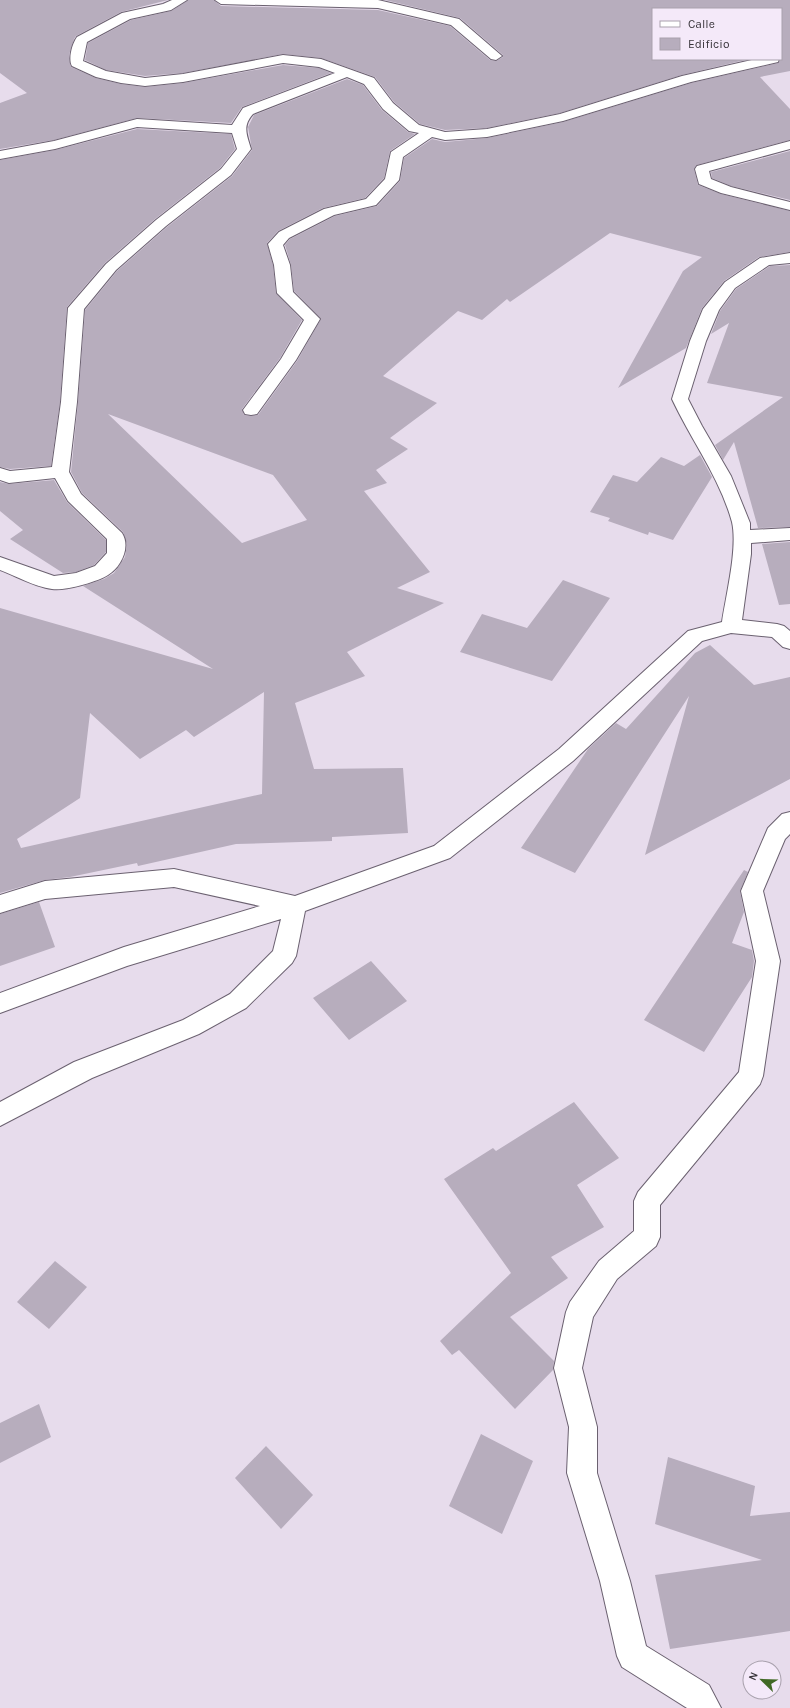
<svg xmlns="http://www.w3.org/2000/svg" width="790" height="1708" viewBox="0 0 790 1708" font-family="Karla,sans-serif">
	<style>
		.building { fill: #b7adbd; fill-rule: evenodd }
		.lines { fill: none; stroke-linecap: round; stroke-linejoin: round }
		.street-casing { stroke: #6b6170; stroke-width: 2 }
		.street { fill: #fff; fill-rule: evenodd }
	</style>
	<rect width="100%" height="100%" fill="#e7dcec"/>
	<path class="building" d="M0,0H168L121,12L76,36L74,39L69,55L71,67L96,78L121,84L145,87L183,83L283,65L319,68L331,73L242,107L231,123L137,118L54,140L0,149V103L27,93L0,73Z
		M188,0H214L221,6L378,10L450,26L490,60L496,61L503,57V55L460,18L385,0H790V71L760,77L790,109V140L697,165L694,169L698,185L721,194L790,211V252L759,257L724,281L702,308L686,348L618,388L683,271L702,257L610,233L510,302L507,299L482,320L458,311L383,376L437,403L390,438L408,449L376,470L387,483L364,491L430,572L397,588L444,603L347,652L365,676L295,703L314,769L403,768L408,833L332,837V841L236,844L138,866L137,863L70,877L45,880L0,893V608L213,669L83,586L104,579L114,573L125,557L127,544L123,532L82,493L71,472L78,402L85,310L117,271L167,227L232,176L252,150L248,127L254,115L347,79L363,85L382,110L408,132L415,134L390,151L384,178L365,198L323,208L278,231L267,243L273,265L276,293L302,320L280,358L242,409L244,415L251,416L258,415L297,361L321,319L294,291L291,265L285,245L290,239L335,216L377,206L400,181L404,158L432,139L445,142L487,138L563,122L691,83L778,63L781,59V9H653V59H749L682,75L560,113L487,128L445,130L420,124L394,102L375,77L321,58L283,54L183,73L145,76L106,70L85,60L88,43L131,20L171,11ZM108,414L273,475L307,520L242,543ZM264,692L262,794L21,848L17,839L80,798L90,713L140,759L186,730L194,737Z
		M137,129L231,134L235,149L220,168L155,219L105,263L67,307L60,402L51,466L10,469L0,467V160L55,150Z
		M790,151V200L731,186L712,178L711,172Z
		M790,265V527L758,528L734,442L723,460L715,445L783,397L707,383L729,323L711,334L720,311L736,289L770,266Z
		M700,455L712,477L673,540L649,532L648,535L608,521L610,518L590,512L613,475L637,482L661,457L684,466Z
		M54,480L67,502L106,540V552L94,565L76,572L63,573L10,539L23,530L0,511V482L9,484Z
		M790,542V604L779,605L762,544Z
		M563,580L610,598L552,681L460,652L482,614L527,628Z
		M710,645L754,685L790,677V779L645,855L689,696L575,873L521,848L588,749L616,723L626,729L695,653Z
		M744,870L748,872L740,891L744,912L732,943L752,950L754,961L752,977L704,1052L644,1020Z
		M39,902L55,947L0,966V914Z
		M371,961L407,1001L349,1040L313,998Z
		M574,1102L619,1158L577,1185L604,1227L551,1257L568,1278L510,1317L554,1361L553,1370L515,1409L459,1350L452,1355L440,1341L511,1273L444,1179L493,1148L496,1151Z
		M55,1261L87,1287L49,1329L17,1302Z
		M39,1404L51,1437L0,1463V1423Z
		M481,1434L533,1461L502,1534L449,1506Z
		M266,1446L313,1495L281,1529L235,1478Z
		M668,1457L755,1486L750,1516L790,1512V1631L670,1649L655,1575L762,1560L655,1524Z"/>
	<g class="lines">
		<defs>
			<path id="street" d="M172,0H187L171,10L130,19L87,42L83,61L106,71L145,78L183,74L283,55L321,59L374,78L393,103L419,125L445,132L487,129L560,114L682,76L756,59H779L778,62L691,82L563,121L487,137L445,140L432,137L403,157L399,180L376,205L334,215L289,238L283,245L290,265L293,292L320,319L296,360L257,414L251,415L245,414L243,410L281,359L304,320L277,293L274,265L268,244L279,232L324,209L366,199L385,179L391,152L419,133L409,131L383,109L364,84L347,77L253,114C242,126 247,135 251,149L231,175L166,226L116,270L84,309L77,402L69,472L81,494L122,533C131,547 121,567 108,575C97,582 65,591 52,589C35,587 16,576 0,570V557L54,576L76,573L95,566L107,553V539L68,501L55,478L9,483L0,480V468L10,471L52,467L61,402L68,308L106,264L156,220L221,169L237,149L232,133L137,127L55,149L0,159V151L54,141L137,119L232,125L243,108L335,73L319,67L283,63L183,82L145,86L121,83L96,77L72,66C68,59 72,44 77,37L122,13L163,4Z
				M215,0H378L459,19L502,56L496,60L491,59L451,25L378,8L221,4Z
				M790,141V149L709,171L711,179L731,187L790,202V210L721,193L699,184L695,169L697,166Z
				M790,253V263L769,265L735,288L719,310L706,341L688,399L702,426L731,476L750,523V530L790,528V540L751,543V554L742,620L777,624L784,626L790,631V649L783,647L772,637L731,633L702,641L573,761L450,858L305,911L296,956L292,963L246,1008L199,1034L92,1078L0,1126V1102L74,1062L183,1020L230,994L273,951L281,919L127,966L0,1013V993L124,947L260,906L174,887L45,899L0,913V895L45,881L174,869L295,896L434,846L559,749L688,631L722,622C726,595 738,548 732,522C720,478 691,440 672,399L690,341L703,309L725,282L760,258Z
				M790,812V834L785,839L763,891L780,961L763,1076L760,1084L660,1205V1237L656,1246L617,1279L593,1317L582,1368L597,1427V1473L630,1581L646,1646L709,1685L721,1708H687L622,1667L617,1656L600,1581L567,1473L569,1427L554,1368L566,1312L570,1302L599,1261L634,1231V1201L638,1192L739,1072L756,961L741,891L768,828L782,814Z"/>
		</defs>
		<use href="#street" class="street-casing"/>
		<use href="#street" class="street"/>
	</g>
	<rect x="652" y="8" width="130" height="52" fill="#f4e9f9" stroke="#a9a1ad"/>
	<rect x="660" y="21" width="20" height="6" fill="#ffffff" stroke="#a9a1ad"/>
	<text x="688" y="28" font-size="12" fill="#38343a">Calle</text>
	<rect x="660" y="38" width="20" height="12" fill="#b7adbd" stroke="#a9a1ad"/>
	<text x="688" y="48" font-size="12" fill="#38343a">Edificio</text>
	<g transform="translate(762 1680) rotate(293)"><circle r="19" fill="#f4e9f9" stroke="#a9a1ad"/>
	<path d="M0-3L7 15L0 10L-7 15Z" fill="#406824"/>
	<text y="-6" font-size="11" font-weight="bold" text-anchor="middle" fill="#38343a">N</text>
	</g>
</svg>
